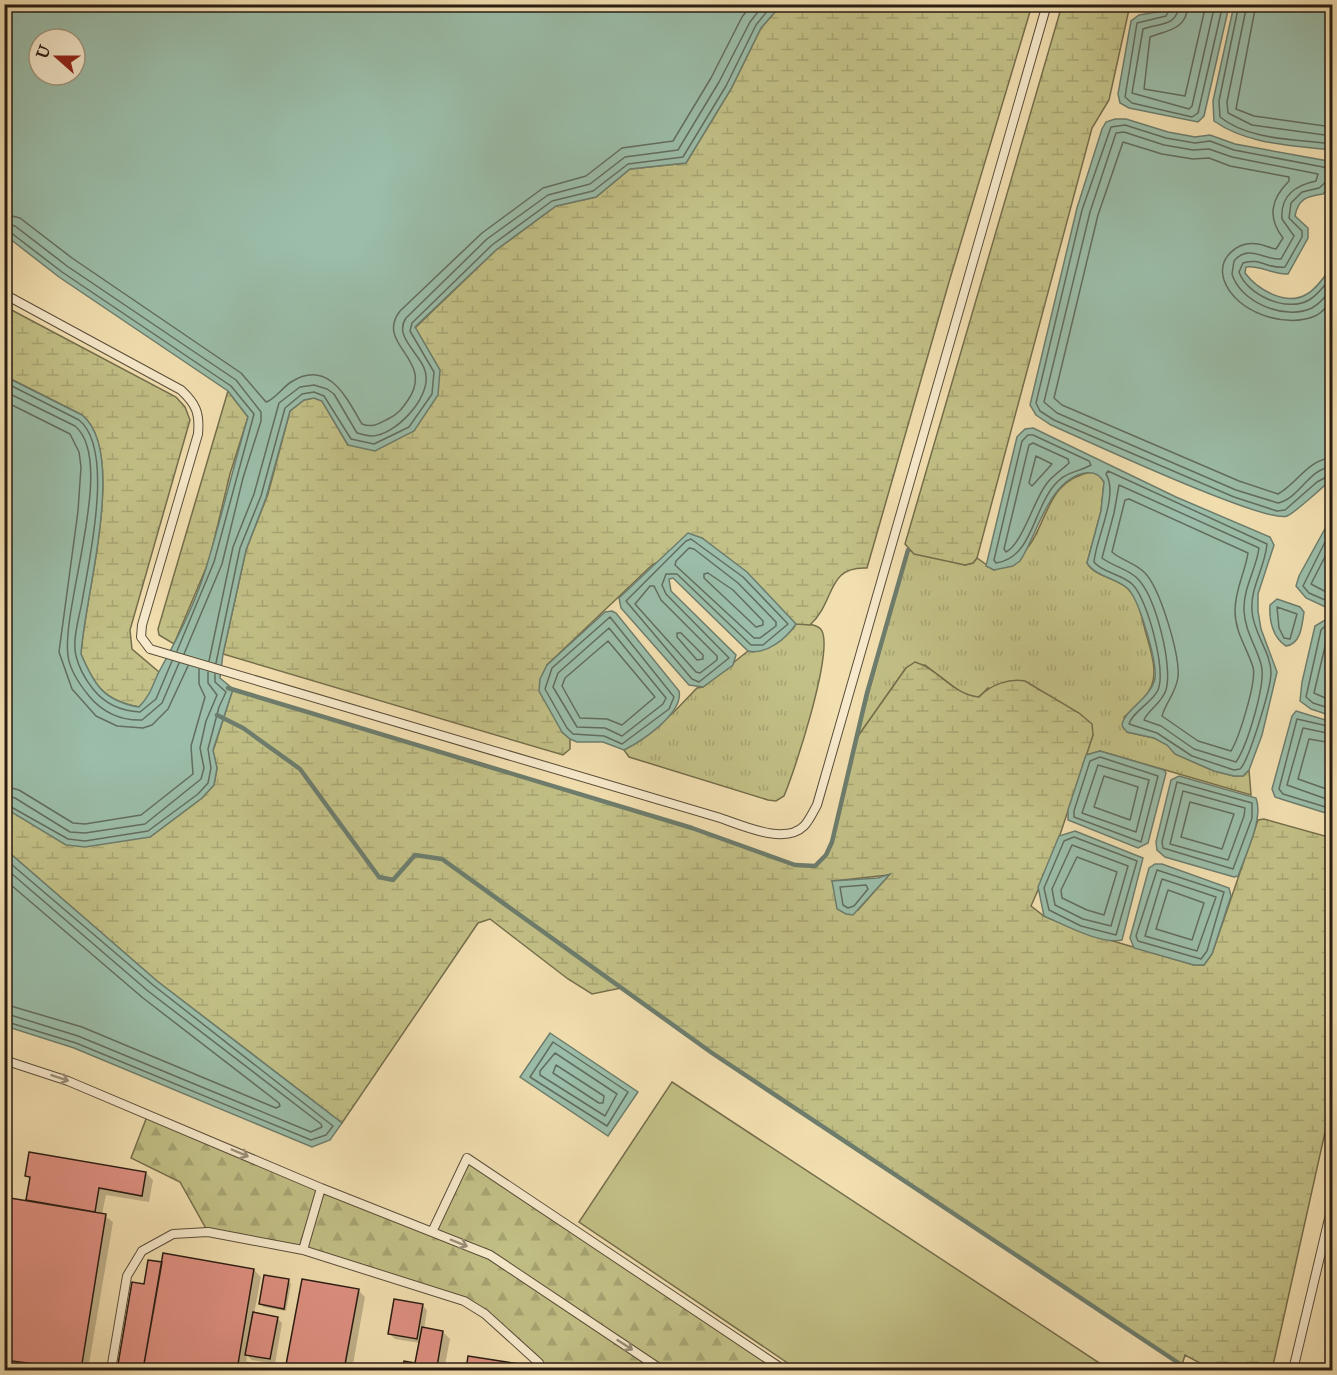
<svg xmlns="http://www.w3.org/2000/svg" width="1337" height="1375" viewBox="0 0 1337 1375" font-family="'IM FELL Great Primer',serif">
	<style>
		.grass { fill: url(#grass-tufts); stroke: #756e4c; stroke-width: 1.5 }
		.forest { fill: url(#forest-firs); stroke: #756e4c; stroke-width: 1.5 }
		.wetland { fill: url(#wetland-marsh); stroke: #756e4c; stroke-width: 1.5; fill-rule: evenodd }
		.pitch { fill: #c2c086; stroke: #756e4c; stroke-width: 1.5 }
		.water { fill: #9bbda9; stroke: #6d7d6d; stroke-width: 1.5; fill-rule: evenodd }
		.shadow { fill: #0003 }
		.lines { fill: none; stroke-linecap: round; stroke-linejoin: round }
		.shore { stroke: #626d5e; stroke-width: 1.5 }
		.stream { stroke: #6d7d6d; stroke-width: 4.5 }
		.building { fill: #e09183; stroke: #281d13; stroke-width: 1.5 }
		.lane-casing { stroke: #5a4e3a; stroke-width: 10 }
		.lane { stroke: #f7eacc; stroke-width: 8 }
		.oneway { stroke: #9a8e79 }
	</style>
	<defs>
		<pattern id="grass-tufts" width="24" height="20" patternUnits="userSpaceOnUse" patternTransform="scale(1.5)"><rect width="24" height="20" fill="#c2c086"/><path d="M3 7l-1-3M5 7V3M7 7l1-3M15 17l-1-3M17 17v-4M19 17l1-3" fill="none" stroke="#a7a573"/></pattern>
		<pattern id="forest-firs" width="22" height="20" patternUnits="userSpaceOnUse" patternTransform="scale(1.5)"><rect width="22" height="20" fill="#c2c086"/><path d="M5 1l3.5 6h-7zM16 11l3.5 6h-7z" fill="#a7a573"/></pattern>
		<pattern id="wetland-marsh" width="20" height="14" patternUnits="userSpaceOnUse" patternTransform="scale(1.5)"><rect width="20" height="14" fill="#c2c086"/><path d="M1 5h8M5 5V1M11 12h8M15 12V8" fill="none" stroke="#a7a573"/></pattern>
	</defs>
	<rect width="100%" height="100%" fill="#f2dfb0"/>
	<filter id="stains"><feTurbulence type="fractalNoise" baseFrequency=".00333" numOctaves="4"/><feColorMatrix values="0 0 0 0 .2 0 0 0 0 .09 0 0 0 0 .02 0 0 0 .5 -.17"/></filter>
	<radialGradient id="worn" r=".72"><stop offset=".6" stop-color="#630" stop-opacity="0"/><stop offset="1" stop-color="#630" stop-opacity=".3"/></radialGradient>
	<path class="grass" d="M1091,472L1099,475L1104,482L1101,511L1087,563C1095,578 1118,577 1129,590C1141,604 1142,621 1147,637C1159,678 1158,689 1124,717L1127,732L1154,738L1168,745L1175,754L1214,771L1234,776H1243L1249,770L1251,795L1100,751L1086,755L1093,735L988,688L979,697L966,696L925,665L906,668L856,739L908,550L965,565L973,563L977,558L994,570C1005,563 1025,554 1031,543C1049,514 1050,480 1091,472Z
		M796,624C804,624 818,623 822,631C833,654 795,770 784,796L776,801L768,800L629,757L624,750L673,713L697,688L703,687L748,651L753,652L793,629Z"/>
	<path class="forest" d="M148,1114L431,1232L467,1158L784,1370H560L539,1363L464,1301L303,1250L208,1232L180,1182L131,1158Z"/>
	<path class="wetland" d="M781,5H1032L949,282L867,568C826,566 836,601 810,625L796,624L702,538L652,565L547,665L562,732L570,739V749L563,755L223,654L246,550L268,494L290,411L304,400L314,398L322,401L348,445L440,371L415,328L496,250L556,206L596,197L630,169L686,163L731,89L761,28Z
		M1062,5H1130L1109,100L1092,128L977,558L973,563L965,565L914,554L905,544Z
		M4,306L176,397L185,407L190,420L130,630L132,649L159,672L151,695L139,707C104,701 94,685 81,654C84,598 128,452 82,415L5,376Z
		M228,391L248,417L230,474L209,561L174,644L159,635L158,629Z
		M915,662C939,669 953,695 979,697C990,685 1009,678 1025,681L1079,713L1092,724L1093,735L1053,856L1031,906L1044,916L1079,931L1194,965H1204L1212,954L1258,820L1264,819L1332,838V1101L1272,1370H1213L1185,1355L1182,1365L712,1053L621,988L592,994L568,979L490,919L478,923L342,1123L157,981L5,849L4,808L150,837L202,798L214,785L217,768L213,751L233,689L692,828L795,865L815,866L826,855L832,842L856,739L906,668ZM889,875L858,910L832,881Z"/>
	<path class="pitch" d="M672,1082L1110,1370H798L579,1222Z"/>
	<path class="water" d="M5,5H781L761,28L731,89L686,163L630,169L596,197L556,206L496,250L415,327L440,370L438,395L414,431L375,451L348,445L322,401L314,398L304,400L290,411L266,498L246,550L223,654L220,678L233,689L213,750L217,768L214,785L202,798L150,837L85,847L66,845L5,808L4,376L82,415C128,452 84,598 81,654C94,685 104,701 139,707C152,694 153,682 161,668C180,634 199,595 209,558C223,511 234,464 248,417L228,391L59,277L5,235ZM39,39H75V75H39Z
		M1167,5L1229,6L1204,116L1198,122L1129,108L1120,103L1118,94L1131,21L1139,15L1163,11Z
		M1234,5H1332V150C1292,145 1248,145 1214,121L1213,101Z
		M1115,119H1126L1168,132L1195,137L1210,135L1235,144L1328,161L1332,169L1330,186L1323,194C1307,196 1298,199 1295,216L1308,228V238L1288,274C1273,275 1261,265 1246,267L1245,273C1257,289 1286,307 1307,294C1317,288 1325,276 1332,266V478C1327,484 1293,514 1287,516C1265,524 1083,439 1051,425L1036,415L1030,405L1077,208L1102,129L1106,122Z
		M1033,428L1176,497L1270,537L1274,545L1258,594V611L1261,629L1277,672L1262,735L1249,770L1243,776H1234L1214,771L1175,754L1167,745L1154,738L1127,732L1122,726C1123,710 1151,699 1155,678C1157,662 1139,596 1126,587C1114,578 1094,575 1087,563L1101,511L1104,482C1099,474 1094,472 1085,473C1048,480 1038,534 1020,561L1013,566L994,570L986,566L1017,437L1025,429Z
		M1332,516V610L1306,598L1296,586L1299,576Z
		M688,533L702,538L747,572L796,624C786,639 766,655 748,651L673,578L669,579L671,591L736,655L733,665L703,687L689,685L621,608L619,598Z
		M1277,599L1300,607L1304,612C1302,625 1301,644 1286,646C1273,638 1269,621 1270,605Z
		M612,611L616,613L679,691C684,713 642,741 624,750L603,742H577L570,739L562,732L539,691L540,679L547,665L605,612Z
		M1325,620L1332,623V716L1311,709L1300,701L1302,682L1315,626Z
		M1296,711L1332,722V815L1281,799L1275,797L1272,789L1292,716Z
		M1100,751L1164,770L1166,773L1148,843L1138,848L1068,820V810L1086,755Z
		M1179,776L1256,798C1264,818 1245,856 1238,876L1234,877L1165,857L1157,850L1156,842L1171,780Z
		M1075,831L1143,858L1122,940C1101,945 1063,924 1044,916L1038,887L1059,836Z
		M5,849L157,981L342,1123L330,1140L312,1147L74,1048L5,1026Z
		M1155,864H1162L1229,888L1231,896L1212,954L1204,965H1194L1134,948L1130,938L1149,868Z
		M890,874L853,915L846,914L837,909L832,881L878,878Z
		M550,1033L638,1092L608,1136L520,1077Z"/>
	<path class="shadow" d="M146,1173L153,1180L149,1202L106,1195L102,1214L113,1222L88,1370H36L4,1365V1198L27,1202L31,1180L26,1176Z
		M254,1270L261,1277L254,1314L277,1318L282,1323L275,1364L252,1360L247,1355L246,1365L273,1370H118L133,1284L145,1286Z
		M288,1281L291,1284L286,1311L264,1307L260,1304Z
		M303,1281L358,1290L365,1297L352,1370H287Z
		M422,1305L427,1310L424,1329L443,1332L450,1339L444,1370H404L405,1363L417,1365L420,1343L395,1339L390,1334Z
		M470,1357L525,1367L529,1370H467Z"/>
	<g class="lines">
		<path class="shore" d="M1172,4L1166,16L1137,23L1125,97L1132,103L1192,117L1198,113L1223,4
			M1179,4C1178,27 1158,23 1143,29L1132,93L1189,109L1192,106L1215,4
			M1188,4C1187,30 1168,30 1150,37L1144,89L1185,96L1206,4
			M1239,4L1219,101L1220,117C1250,141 1297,139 1332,144
			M1247,4L1227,102L1228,113L1252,125L1332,136
			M1256,4L1236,109L1254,116L1332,127
			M1332,171L1323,167L1234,150L1210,141L1195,143L1166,138L1125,125L1111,127L1082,210L1036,403L1040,411L1054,420L1234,497L1277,511L1285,510L1317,482L1332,474
			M1332,179L1327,181L1319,188L1302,192L1291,203L1289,218L1302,231V237L1285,267C1270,270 1259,257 1243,263L1239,272C1247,295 1287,313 1309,300C1318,295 1326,284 1332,276
			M4,214L20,218L72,258L241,373L266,402C274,400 283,387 291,382C329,358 347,399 362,424C372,428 378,424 388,419C398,414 402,409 408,400C436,359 374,345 400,311L482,233L543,188L586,176L622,148L673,141L711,78L742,17L752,4
			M4,223L15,226L67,266L236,380L261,412V421L243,478L222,564L184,654
			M4,230L10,232L62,272L231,386L254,414L214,562L177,651
			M1332,288C1327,295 1319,304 1312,308C1285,321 1240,302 1232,274L1234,261C1249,243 1265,261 1281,259L1294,236L1282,219C1280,196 1296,185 1316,181L1318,174L1232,157L1209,149L1193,150L1164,145L1124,132L1116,133L1090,212L1044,402L1057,413L1236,490L1278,503C1300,498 1309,468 1332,467
			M1332,301C1327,306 1322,313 1315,316C1285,329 1235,312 1224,280C1217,258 1237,241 1258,244C1264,245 1270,248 1276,249L1283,238C1267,217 1271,199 1289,181V177L1230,166L1209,158L1193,159L1162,154L1123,142L1098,215L1054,398L1062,405L1239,481L1278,494C1297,484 1308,459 1332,458
			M4,382L79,420C115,449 89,560 82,602C79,618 72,640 76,656C79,668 85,679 93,689C105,704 120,711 140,712L156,699L172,661
			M4,391L75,426C117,461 61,606 68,656C70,671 80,685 89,696C102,712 121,721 142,720L162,703L179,663
			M4,401L70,434L79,452L81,467L78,511L59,652L72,689L96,716L117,726L143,728L152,725L168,709L188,666
			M1033,435L1089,461L1091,465C1075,474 1066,470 1052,488C1033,513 1031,558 996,563L994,560L1022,441L1028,435Z
			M1033,443L1068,459L1069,463C1061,471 1051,476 1045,486C1033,503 1022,544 1006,552L1004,549L1029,445Z
			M1036,456L1052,464L1032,486L1029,483Z
			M1108,471L1267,544C1265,568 1250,587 1252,611C1253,633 1271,652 1271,673C1271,687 1249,761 1240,769L1234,770L1192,756L1157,733L1129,724C1132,712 1152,703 1158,690C1166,669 1148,601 1133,585C1123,574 1102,573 1094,562C1096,538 1119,495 1106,474Z
			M1119,485L1259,548C1256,570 1243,588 1244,611C1245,631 1256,646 1261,664C1267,682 1247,746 1236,762L1194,749L1161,726L1144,720C1148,710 1162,703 1166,690C1173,666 1156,598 1138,579C1129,569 1112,566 1102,558L1114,513Z
			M1129,499L1248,553C1245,573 1235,589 1235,611C1235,632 1247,648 1253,667C1257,681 1239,738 1231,751L1198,741L1162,716C1166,702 1176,693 1178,677C1180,655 1160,587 1144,572C1135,563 1121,560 1112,552L1125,500Z
			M1332,528L1303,586L1309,593L1332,603
			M691,539L743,577L788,624L763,645H751L677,574H666L662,585L666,594L729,658L699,682L692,679L626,601L686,541Z
			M1332,543L1311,584L1332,595
			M689,548L694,549L738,583L776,622V626L760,638H754L675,565L676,561Z
			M708,573L733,590L763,621V625L756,627L704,578V574Z
			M650,586H654L661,600L717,656V660L700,673L696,672L635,604Z
			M1277,607L1297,614L1290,639L1284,638L1279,628Z
			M610,617L674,697L669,709L622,744L604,736L573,734L567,728L545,689L552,668Z
			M609,628L666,698L663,704L622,736L605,728L577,727L553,687L558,673Z
			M1332,628L1324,627L1321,630L1306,697L1313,703L1332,709
			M677,633H681L703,655V659L697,660L677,637Z
			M1332,636L1327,638L1314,693L1332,701
			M608,641L655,697L622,725L607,719L580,718L562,686L565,678Z
			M209,661L233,547L254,494L279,403L300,387L314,385L327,389L334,394L357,433C361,434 367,436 371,436C395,436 429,399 426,376C425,356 392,338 406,318L487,239L548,195L590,184L625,157L678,150L719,82L750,22L764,4
			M216,663L240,548L261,496L285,408L302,394L314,392L324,396L351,439L374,444L409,427L432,394L434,372L410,331L412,323L492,245L552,201L593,191L628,164L683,157L726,86L756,25L773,4
			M1332,727L1297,719L1279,789L1283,794L1332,809
			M1332,734L1303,728L1287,785L1332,801
			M1332,743L1309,739L1298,779L1332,791
			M1100,757L1158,776L1141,842L1074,817V811L1090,761Z
			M1098,765L1149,780L1136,832L1082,813Z
			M1104,776L1138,787L1130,820L1094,807Z
			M1177,782L1252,803V818L1233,869L1163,848L1162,842Z
			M4,786L19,790L73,823L85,824L141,815L193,774L191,746L205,697L199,684V669
			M1183,791L1245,808L1244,816L1228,860L1170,844Z
			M4,795L15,798L70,832L85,833L145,824L201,779L204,768L200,748L206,721L217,695L208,683V672
			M1190,802L1234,814L1222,849L1181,837Z
			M4,803L68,839L85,841L148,831L198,794L208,783L211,768L208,749L219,707L226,692L215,682V674
			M1074,837L1137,861L1116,935L1081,926L1049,910L1044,888L1064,841Z
			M1072,845L1128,866L1111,926L1083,919L1055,905L1052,889Z
			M1077,857L1117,872L1104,915L1087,910L1062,898L1061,890Z
			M4,858L153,985L333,1126L326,1135L311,1140L76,1043L4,1021
			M4,867L148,991L321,1124L322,1127L311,1132L78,1036L4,1013
			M1157,870L1224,892L1207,951L1201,959L1138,941L1136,936Z
			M4,879L143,998L279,1103L280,1106L276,1108L82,1027L4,1004
			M1162,879L1216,897L1197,951L1145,936Z
			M866,885L868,889L854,906L848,908L843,905L840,887Z
			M1168,890L1204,903L1192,940L1156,929Z
			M553,1042L628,1092L607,1126L530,1077Z
			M555,1053L617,1094L605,1116L540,1075V1071Z
			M556,1065L604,1096L603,1103H599L553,1073Z"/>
		<path class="stream" d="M228,688L692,828L795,865L815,866L826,855L832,842L867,693L908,550
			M217,715L243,728L300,769L379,877L393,880L415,855L442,859L712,1053L1189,1370"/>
	</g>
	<path class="building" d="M29,1152L146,1172L142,1196L99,1188L95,1212L26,1200L30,1177L25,1176Z
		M4,1197L106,1214L81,1370L4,1360Z
		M163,1253L254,1269L237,1370H143Z
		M148,1260L162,1262L143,1370H117L132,1282L144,1284Z
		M264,1275L289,1279L284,1309L259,1304Z
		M302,1279L359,1289L344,1370H285Z
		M394,1299L423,1304L417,1339L388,1334Z
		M253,1312L278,1317L270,1359L245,1355Z
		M422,1327L443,1331L437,1367H440V1370H402L404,1361L415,1363Z
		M468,1356L526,1365L525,1370H466Z
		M247,1363L272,1368V1370H245Z"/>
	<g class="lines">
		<defs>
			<path id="lane" d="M4,294L181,390C196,404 200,413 198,434L142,625L141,637L150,649L717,817C740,824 784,846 804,826C809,821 813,812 817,805L1047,4
				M4,1060L68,1081L321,1188L490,1255L662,1370
				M432,1232L467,1158L784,1370
				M303,1250L321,1188
				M111,1370L127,1276L142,1251L173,1234L208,1232L303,1250L464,1301L485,1314L539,1363
				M1293,1370L1332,1206"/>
		</defs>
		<use href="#lane" class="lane-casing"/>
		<use href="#lane" class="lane"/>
	</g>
	<defs><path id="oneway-shaft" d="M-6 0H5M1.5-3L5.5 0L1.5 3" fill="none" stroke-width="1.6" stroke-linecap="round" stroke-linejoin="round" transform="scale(1.5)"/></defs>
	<g class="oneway">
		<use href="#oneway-shaft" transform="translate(60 1078) rotate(19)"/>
		<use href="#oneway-shaft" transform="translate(240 1153) rotate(23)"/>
		<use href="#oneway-shaft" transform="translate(459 1243) rotate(22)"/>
		<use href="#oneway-shaft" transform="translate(625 1345) rotate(33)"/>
	</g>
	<rect width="1337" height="1375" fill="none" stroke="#f2dfb0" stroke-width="24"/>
	<rect x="6" y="6" width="1325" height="1363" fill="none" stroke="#281d13" stroke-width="3"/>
	<rect x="12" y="12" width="1313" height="1351" fill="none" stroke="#281d13" stroke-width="1.5"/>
	<g transform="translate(57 57) rotate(291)"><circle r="28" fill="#f7eacc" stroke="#a49882" stroke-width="1.5"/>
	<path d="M0-4.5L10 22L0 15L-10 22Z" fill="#8f2418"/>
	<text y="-9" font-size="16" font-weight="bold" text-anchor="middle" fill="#281d13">U</text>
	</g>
	<rect width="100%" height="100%" filter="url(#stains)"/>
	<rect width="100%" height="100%" fill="url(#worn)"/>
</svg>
